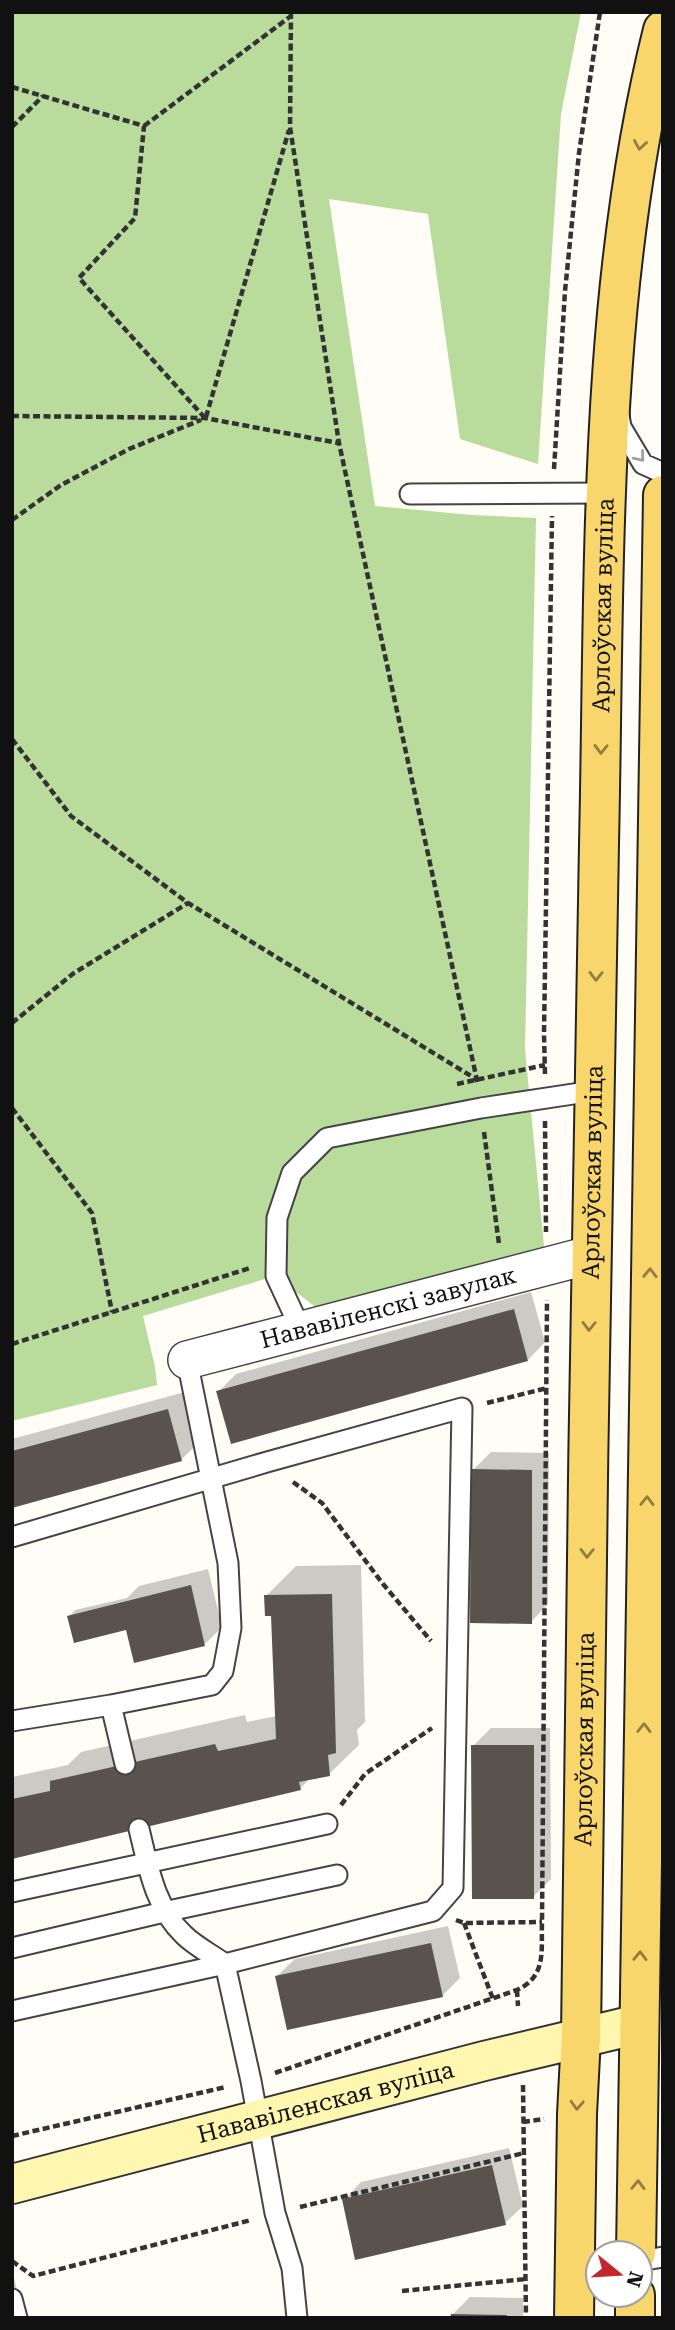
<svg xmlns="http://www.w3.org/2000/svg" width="675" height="2330" viewBox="0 0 675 2330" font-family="'Roboto Serif',serif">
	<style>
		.forest { fill: #b9dc9c }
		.shadow { fill: #0003 }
		.building { fill: #5a524d }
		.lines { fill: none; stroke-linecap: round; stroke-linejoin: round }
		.service-casing { stroke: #444; stroke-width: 23 }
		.minor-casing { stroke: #444; stroke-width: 40 }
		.secondary-casing { stroke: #333; stroke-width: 42 }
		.primary-casing { stroke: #222; stroke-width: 42 }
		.path { stroke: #333; stroke-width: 4.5; stroke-dasharray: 7 3.5; stroke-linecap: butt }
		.service { stroke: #fff; stroke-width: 19 }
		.minor { stroke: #fff; stroke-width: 37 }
		.secondary { stroke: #fff6b0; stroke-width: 38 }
		.primary { stroke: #f9d66b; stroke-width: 38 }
		.oneway { stroke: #917d42 }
		.oneway2 { stroke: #a0a0a0 }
		.labels { text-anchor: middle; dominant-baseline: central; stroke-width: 7; stroke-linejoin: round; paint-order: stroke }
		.street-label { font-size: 24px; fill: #111; stroke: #fff }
	</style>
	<rect width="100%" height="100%" fill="#fffdf5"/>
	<path class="forest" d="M12,12H581L561,114L538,464L460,439L428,214L329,199L375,506L472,515L536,518L525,1049L546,1267L334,1321L275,1276L143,1316L155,1367L157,1385L12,1421Z"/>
	<path class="shadow" d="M531,1292L545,1342L528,1360L218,1392L236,1374Z
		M185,1392L199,1442L181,1460L12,1506V1439Z
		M491,1452L549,1453L548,1604L531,1622L473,1470Z
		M361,1565L365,1722L357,1730L359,1745L329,1774L310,1778L300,1789L12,1857V1777L68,1765L81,1752L245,1715L247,1722L277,1716L273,1614L266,1596L296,1566Z
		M208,1569L222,1627L205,1644L69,1616L75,1610L127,1598L139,1586Z
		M491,1728H550L551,1879L533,1897L473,1746Z
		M448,1926L460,1978L442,1996L277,1976L295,1959Z
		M509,2148L523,2206L505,2223L344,2200L361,2182Z
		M12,2270L24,2318H12Z
		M470,2297L523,2298V2318H452V2315Z"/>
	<path class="building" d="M514,1309L528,1361L231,1444L216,1391Z
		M168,1409L182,1461L12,1508V1451Z
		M471,1469L532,1470V1624L470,1623Z
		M191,1585L205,1646L134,1663L126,1630L74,1643L67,1616Z
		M332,1594L336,1753L328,1755L330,1776L299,1782L301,1790L12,1859V1799L50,1791V1781L215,1744L218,1751L276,1739L271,1616H265L264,1595Z
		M471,1745H534V1899H472Z
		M431,1943L443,1997L287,2030L275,1976Z
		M492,2165L506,2225L355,2260L342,2199Z
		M451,2314L507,2315L506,2318H450Z"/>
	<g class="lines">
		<defs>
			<path id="service" d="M619,415L621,427L643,464L663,473
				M410,494L606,493
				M301,1330L276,1276L277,1218L292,1173L327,1138L481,1108L593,1091
				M12,1537L267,1462L462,1408L453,1888L433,1911L225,1964L12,2011
				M111,1705L125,1764
				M12,1721L111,1705L212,1685L223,1671L231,1628L228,1563L187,1360
				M139,1829C148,1866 155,1908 184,1935C195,1946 211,1954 225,1964L251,2081L275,2213L292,2268L297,2318
				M12,1892L327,1824
				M12,1948L164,1912L337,1875
				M640,2261L663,2257
				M12,2299L17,2318"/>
			<g id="minor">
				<path id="s1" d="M187,1360L590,1255"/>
			</g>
			<g id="secondary">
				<path id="s2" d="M12,2184L484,2061L639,2024"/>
			</g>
			<g id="primary">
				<path d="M636,2253L663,495"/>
				<path id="s3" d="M574,2318L577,2114L581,2037C586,1639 590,1242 599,844C605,573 597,295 663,30"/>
				<path d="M635,2318V2295"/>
			</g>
		</defs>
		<use href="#service" class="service-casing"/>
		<use href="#minor" class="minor-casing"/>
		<use href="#secondary" class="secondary-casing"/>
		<use href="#primary" class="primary-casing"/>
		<path class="path" d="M291,12L290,127L339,443L478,1085
			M12,87L144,126L135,218L79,278L205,418
			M144,126L291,16
			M12,127L43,96
			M12,416L205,418L338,443
			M206,417L289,130
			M554,469L565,291L579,153L600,12
			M12,520L61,485L129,449L201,420
			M12,739L71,816L188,903L476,1079
			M12,1023L74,973L188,903
			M545,1074L544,1034L552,516
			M457,1084L545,1065
			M12,1108L92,1213L112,1312
			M545,1121L546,1232
			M484,1132L499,1244
			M12,1344L250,1268
			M487,1403L547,1388
			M293,1482L322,1503L383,1584L431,1641
			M341,1805L365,1774L432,1728
			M456,1920L464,1923L542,1922
			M464,1923L493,1999
			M517,1990L518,2006
			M275,2073L517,1990C547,1976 541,1951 542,1922L547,1300
			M523,2085L526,2318
			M523,2122L544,2119
			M12,2136L226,2087
			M300,2207L524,2153
			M12,2261L33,2276L251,2220
			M402,2291L526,2279"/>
		<use href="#service" class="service"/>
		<use href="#minor" class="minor"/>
		<use href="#secondary" class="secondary"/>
		<use href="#primary" class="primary"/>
	</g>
	<defs><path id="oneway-chevron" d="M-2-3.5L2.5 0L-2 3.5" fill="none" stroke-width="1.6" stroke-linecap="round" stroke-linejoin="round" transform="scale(1.75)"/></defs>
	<g class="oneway">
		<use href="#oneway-chevron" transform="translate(640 145) rotate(99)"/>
		<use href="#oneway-chevron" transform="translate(601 749) rotate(91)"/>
		<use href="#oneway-chevron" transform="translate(596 976) rotate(91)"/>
		<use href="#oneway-chevron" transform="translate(650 1273) rotate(-89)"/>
		<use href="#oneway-chevron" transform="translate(589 1326) rotate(91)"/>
		<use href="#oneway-chevron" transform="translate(647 1501) rotate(-89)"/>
		<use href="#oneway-chevron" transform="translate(587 1553) rotate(91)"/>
		<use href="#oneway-chevron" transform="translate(644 1728) rotate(-89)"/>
		<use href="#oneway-chevron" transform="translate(640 1956) rotate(-89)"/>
		<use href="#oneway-chevron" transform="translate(577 2105) rotate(93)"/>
		<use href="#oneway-chevron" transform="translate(638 2185) rotate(-89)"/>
	</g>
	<use class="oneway2" href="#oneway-chevron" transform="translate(640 457) rotate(51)"/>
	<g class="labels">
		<g class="street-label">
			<text stroke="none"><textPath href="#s3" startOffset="1713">Арлоўская вуліца</textPath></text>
			<text stroke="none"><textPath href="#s3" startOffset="1146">Арлоўская вуліца</textPath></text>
			<text stroke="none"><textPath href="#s1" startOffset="208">Нававіленскі завулак</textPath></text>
			<text stroke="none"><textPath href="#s3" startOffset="579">Арлоўская вуліца</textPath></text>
			<text stroke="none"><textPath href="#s2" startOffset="324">Нававіленская вуліца</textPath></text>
		</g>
	</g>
	<rect width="675" height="2330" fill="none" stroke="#111111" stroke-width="28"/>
	<g transform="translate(619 2274) rotate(108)"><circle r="33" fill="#ffffff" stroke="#a0a0a0" stroke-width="2"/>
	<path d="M0-5L12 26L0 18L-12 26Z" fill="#c4262e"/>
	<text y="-10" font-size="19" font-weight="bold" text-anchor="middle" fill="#111111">N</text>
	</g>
</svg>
